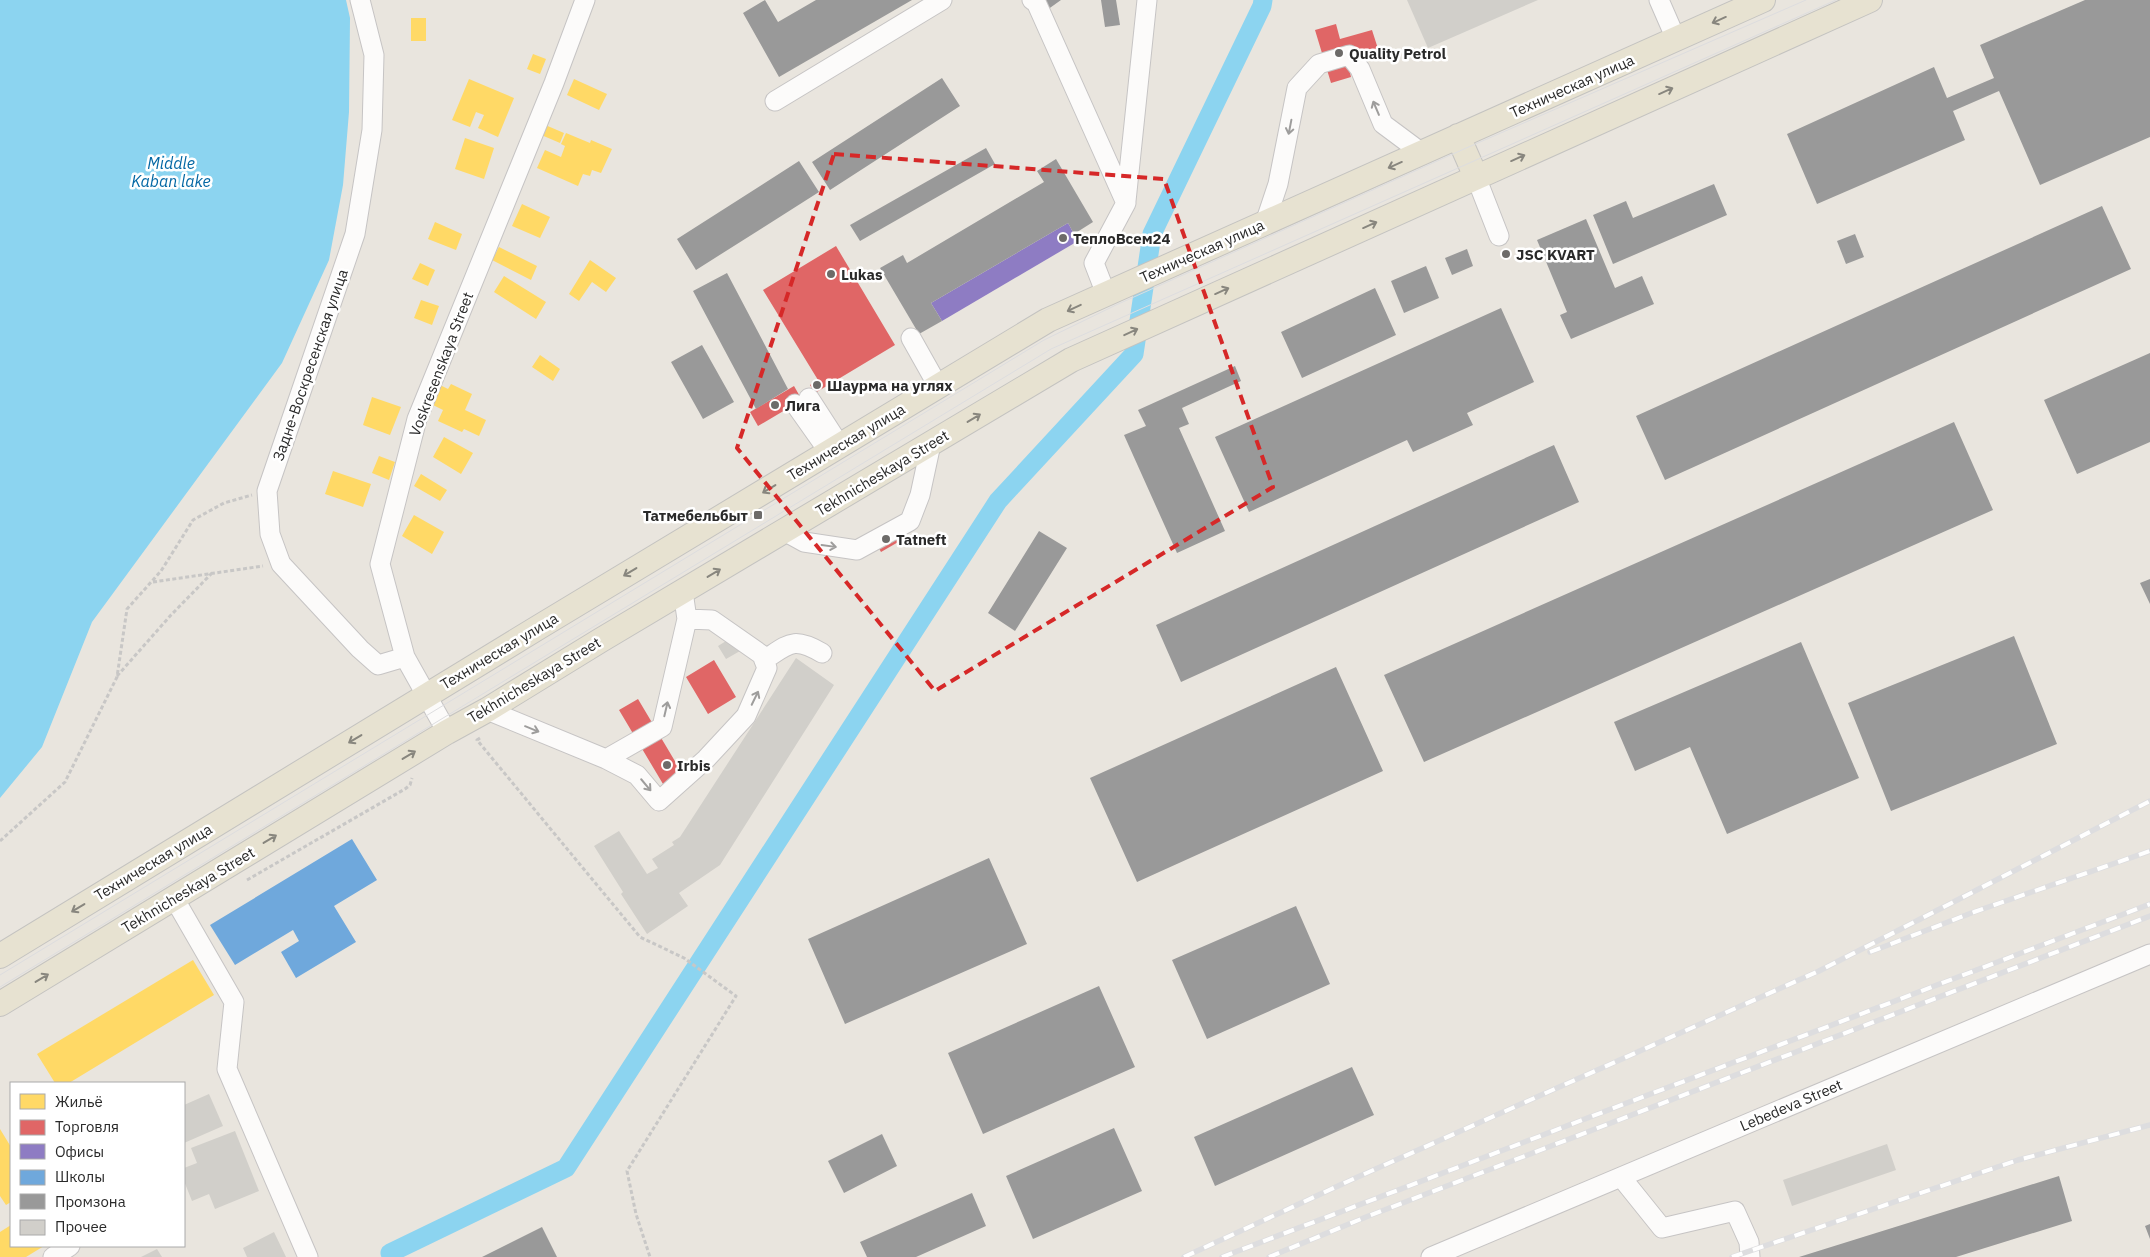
<svg xmlns="http://www.w3.org/2000/svg" width="2150" height="1257" viewBox="0 0 2150 1257" font-family="'IBM Plex Sans',sans-serif">
	<style>
		.water { fill: #8cd4f0 }
		.homes { fill: #ffd966 }
		.shops { fill: #e06666 }
		.offices { fill: #8e7cc3 }
		.schools { fill: #6fa8dc }
		.industry { fill: #999 }
		.lines { fill: none; stroke-linecap: round; stroke-linejoin: round }
		.canal { stroke: #8cd4f0; stroke-width: 19 }
		.building { fill: #d1cfca }
		.minor-casing { stroke: #c6c4c4; stroke-width: 21 }
		.major-casing { stroke: #c4c3c0; stroke-width: 26 }
		.path { stroke: #c8c7c6; stroke-width: 3; stroke-dasharray: 4 2.5; stroke-linecap: butt }
		.minor { stroke: #fcfbfa; stroke-width: 19 }
		.major { stroke: #e7e2d1; stroke-width: 24 }
		.tram { stroke: #dddddf; stroke-width: 1 }
		.rail-casing { stroke: #dddddf; stroke-width: 5.5 }
		.rail { stroke: #fff; stroke-width: 4; stroke-dasharray: 11; stroke-linecap: butt }
		.oneway { stroke: #88867e }
		.oneway2 { stroke: #9e9d9c }
		.marked { fill: none; stroke: #d62828; stroke-width: 4; stroke-dasharray: 10 6; stroke-linejoin: round }
		.poi-dot { fill: #6d6b69; stroke: #fff; stroke-width: 2 }
		.labels { text-anchor: middle; dominant-baseline: central; stroke-width: 5; stroke-linejoin: round; paint-order: stroke }
		.poi-label { font-size: 15px; font-weight: bold; fill: #2a2a2a; stroke: #fff; text-anchor: start }
		.street-label { font-size: 15px; fill: #2a2a2a; stroke: #fff }
		.water-label { font-size: 16px; font-style: italic; fill: #0367a4; stroke: #fff }
	</style>
	<rect width="100%" height="100%" fill="#e9e5de"/>
	<path class="water" d="M0,0H346L350,18L349,112L343,185L329,260L282,363L92,622L42,747L0,798Z"/>
	<path class="homes" d="M411,18H426V41H411Z
		M533,54L546,59L540,74L527,69Z
		M469,79L514,98L498,137L478,128L484,115L476,112L470,127L452,120Z
		M574,79L607,94L599,110L567,95Z
		M543,124L564,133L560,143L539,134Z
		M566,133L590,143L591,140L612,149L601,173L592,170L590,176L583,174L578,186L537,168L545,150L561,157L565,146L561,144Z
		M465,138L494,148L484,179L455,169Z
		M522,204L550,217L540,238L512,226Z
		M435,222L462,234L456,250L428,239Z
		M499,247L537,266L531,280L492,260Z
		M590,260L616,278L606,292L592,282L579,301L569,294Z
		M420,263L435,270L428,286L412,279Z
		M504,276L546,302L536,319L494,292Z
		M421,300L439,306L432,325L414,318Z
		M540,355L560,369L553,381L532,367Z
		M451,384L472,394L465,410L486,420L479,436L464,429L462,432L438,421L443,410L431,404L440,385L448,389Z
		M372,397L401,407L390,435L363,425Z
		M444,437L473,453L461,474L433,457Z
		M379,456L395,462L389,480L372,473Z
		M333,471L371,484L363,507L325,494Z
		M421,474L447,490L440,501L414,486Z
		M414,515L444,532L432,554L402,536Z
		M193,960L214,995L69,1083H55L37,1054Z
		M0,1129L11,1147V1202L6,1205L0,1196Z
		M11,1225V1246H44L26,1257H0V1232Z"/>
	<path class="shops" d="M1336,24L1340,39L1372,30L1380,55L1348,64L1351,77L1331,83L1315,30Z
		M836,246L895,345L815,393L810,385L818,380L763,290Z
		M794,386L802,400L758,426L750,412Z
		M891,525L900,541L881,552L872,536Z
		M714,660L736,697L708,714L686,677Z
		M638,699L682,773L663,784L619,710Z"/>
	<path class="offices" d="M1068,223L1078,241L942,321L931,303Z"/>
	<path class="schools" d="M352,839L377,880L334,906L356,942L296,978L281,952L299,941L293,930L235,965L210,925Z"/>
	<path class="industry" d="M765,0L778,22L816,0H912L779,77L743,13Z
		M1040,0H1061L1047,10Z
		M1101,0H1116L1120,25L1105,27Z
		M2085,0H2150V137L2040,185L1999,91L1953,111L1965,140L1817,204L1787,134L1934,67L1947,98L1994,78L1980,45Z
		M942,78L960,106L830,190L812,162Z
		M986,148L995,164L860,241L850,225Z
		M1056,159L1093,222L1074,234L1068,223L931,303L942,321L919,334L880,268L903,255L907,263L1044,182L1037,171Z
		M799,161L819,192L696,270L677,239Z
		M1714,184L1727,215L1613,264L1593,215L1626,201L1633,218Z
		M2102,206L2131,269L1665,480L1636,416Z
		M1586,219L1615,288L1642,276L1654,304L1571,339L1560,315L1567,312L1537,240Z
		M1855,234L1864,257L1846,264L1837,241Z
		M1467,249L1473,266L1452,275L1445,258Z
		M1426,266L1439,298L1404,313L1391,281Z
		M727,273L788,389L756,409L693,291Z
		M1375,288L1396,335L1302,378L1281,332Z
		M1501,308L1534,382L1467,413L1473,425L1413,452L1407,440L1249,512L1215,437Z
		M702,345L734,402L703,419L671,362Z
		M2150,353V442L2077,474L2044,400Z
		M1235,366L1241,381L1182,408L1189,424L1179,428L1225,531L1177,553L1124,435L1146,426L1138,410Z
		M1954,422L1993,510L1424,762L1384,675Z
		M1554,445L1579,502L1181,682L1156,625Z
		M1039,531L1067,548L1015,631L988,613Z
		M2150,579V604L2140,583Z
		M2014,636L2057,744L1891,811L1848,703Z
		M1801,642L1859,778L1727,834L1690,747L1635,771L1614,722Z
		M1336,667L1383,771L1137,882L1090,778Z
		M989,858L1027,944L845,1024L808,939Z
		M1296,906L1330,984L1207,1039L1172,960Z
		M1099,986L1135,1067L983,1134L948,1053Z
		M1352,1067L1374,1115L1215,1186L1194,1137Z
		M1114,1128L1142,1191L1033,1239L1006,1176Z
		M882,1134L897,1166L844,1193L828,1161Z
		M2059,1176L2072,1221L1956,1257H1799Z
		M972,1193L986,1226L916,1257H867L860,1242Z
		M2150,1224V1239L2145,1226Z
		M542,1227L557,1257H482Z"/>
	<g class="lines">
		<path class="canal" d="M390,1253L566,1168L998,501L1134,354L1152,234L1262,6L1263,0"/>
	</g>
	<path class="building" d="M1407,0H1538L1428,48Z
		M739,633L747,647L726,659L718,646Z
		M796,658L834,685L720,865L679,893L688,906L647,934L621,894L623,892L594,846L619,831L647,874L658,868L652,859L674,845L672,842L680,837Z
		M209,1094L223,1126L184,1143V1105Z
		M235,1131L259,1191L215,1209L209,1194L192,1201L184,1181V1168L197,1163L191,1148Z
		M1887,1144L1896,1170L1792,1206L1783,1180Z
		M274,1232L286,1257H247L243,1248Z
		M157,1249L162,1257H141Z"/>
	<g class="lines">
		<defs>
			<path id="minor" d="M360,0L374,55L372,130L355,234L267,491L270,534L281,564L360,649L378,665L405,657
				M1032,0L1036,2L1126,203L1094,263L1106,294
				M1659,0L1676,39
				M775,101L942,0
				M1476,177L1499,236
				M1126,201L1147,0
				M1265,223L1278,184L1297,88L1319,64L1349,55L1360,69L1383,124L1422,153
				M911,338L938,386
				M809,398L840,446
				M795,404L829,452
				M784,531L804,542L857,550L910,521L920,495L931,444
				M764,660C789,644 793,636 822,653
				M487,710L606,759L662,727L687,619L683,592
				M447,732L405,657L380,564L417,419L554,83L585,0
				M606,759L637,775L659,801L706,759L746,716L767,668L762,655L712,620L687,619
				M174,898L234,1002L227,1069L308,1257
				M1621,1177L1662,1228L1735,1211L1749,1242L1750,1257
				M53,1257L70,1246
				M1431,1257L2150,954"/>
			<path id="major" d="M1458,136L1476,177
				M0,956L539,627L1048,320L1763,0
				M0,1004L447,732L487,710L601,640L1071,360L1870,0"/>
		</defs>
		<use href="#minor" class="minor-casing"/>
		<use href="#major" class="major-casing"/>
		<path class="path" d="M153,582L263,566
			M117,676L171,615L213,572
			M480,738L477,740L640,937L684,958L736,996L627,1171L636,1214L650,1257
			M0,841L65,782L117,677L127,609L161,571L193,520L224,503L252,495
			M247,880L405,789L410,785L412,778"/>
		<use href="#minor" class="minor"/>
		<use href="#major" class="major"/>
		<path class="tram" d="M0,975L1044,340L1116,305L1464,149L1806,0
			M0,987L1051,349L1836,0"/>
		<defs>
			<path id="rail" d="M1870,952L1974,912L2150,851
				M1184,1257L1351,1180L1819,971L2150,801
				M1222,1257L2150,904
				M1269,1257L1366,1217L2150,916
				M1732,1257L2018,1160L2150,1125"/>
		</defs>
		<use href="#rail" class="rail-casing"/>
		<use href="#rail" class="rail"/>
	</g>
	<defs><path id="oneway-shaft" d="M-6 0H5M1.5-3L5.5 0L1.5 3" fill="none" stroke-width="1.6" stroke-linecap="round" stroke-linejoin="round" transform="scale(1.25)"/></defs>
	<g class="oneway">
		<use href="#oneway-shaft" transform="translate(1719 20) rotate(156)"/>
		<use href="#oneway-shaft" transform="translate(1666 91) rotate(-24)"/>
		<use href="#oneway-shaft" transform="translate(1518 158) rotate(-24)"/>
		<use href="#oneway-shaft" transform="translate(1395 165) rotate(156)"/>
		<use href="#oneway-shaft" transform="translate(1370 225) rotate(-24)"/>
		<use href="#oneway-shaft" transform="translate(1222 291) rotate(-24)"/>
		<use href="#oneway-shaft" transform="translate(1074 308) rotate(155)"/>
		<use href="#oneway-shaft" transform="translate(1131 332) rotate(-25)"/>
		<use href="#oneway-shaft" transform="translate(974 418) rotate(-31)"/>
		<use href="#oneway-shaft" transform="translate(769 489) rotate(149)"/>
		<use href="#oneway-shaft" transform="translate(630 572) rotate(149)"/>
		<use href="#oneway-shaft" transform="translate(714 573) rotate(-31)"/>
		<use href="#oneway-shaft" transform="translate(355 739) rotate(149)"/>
		<use href="#oneway-shaft" transform="translate(409 755) rotate(-31)"/>
		<use href="#oneway-shaft" transform="translate(270 839) rotate(-31)"/>
		<use href="#oneway-shaft" transform="translate(78 908) rotate(149)"/>
		<use href="#oneway-shaft" transform="translate(42 978) rotate(-31)"/>
	</g>
	<g class="oneway2">
		<use href="#oneway-shaft" transform="translate(1376 108) rotate(-113)"/>
		<use href="#oneway-shaft" transform="translate(1290 127) rotate(101)"/>
		<use href="#oneway-shaft" transform="translate(829 546) rotate(8)"/>
		<use href="#oneway-shaft" transform="translate(755 698) rotate(-64)"/>
		<use href="#oneway-shaft" transform="translate(666 709) rotate(-77)"/>
		<use href="#oneway-shaft" transform="translate(532 729) rotate(22)"/>
		<use href="#oneway-shaft" transform="translate(646 785) rotate(50)"/>
	</g>
	<path class="marked" d="M834,154L1164,179L1273,487L935,691L737,448Z"/>
	<g class="poi-dot">
		<circle cx="1339" cy="53" r="5"/>
		<circle cx="1063" cy="238" r="5"/>
		<circle cx="1506" cy="254" r="5"/>
		<circle cx="831" cy="274" r="5"/>
		<circle cx="817" cy="385" r="5"/>
		<circle cx="775" cy="405" r="5"/>
		<rect x="753" y="510" width="10" height="10" rx="2.5"/>
		<circle cx="886" cy="539" r="5"/>
		<circle cx="667" cy="765" r="5"/>
	</g>
	<g class="labels">
		<g class="poi-label">
			<text x="1349" y="53">Quality Petrol</text>
			<text x="1073" y="238">ТеплоВсем24</text>
			<text x="1516" y="254">JSC KVART</text>
			<text x="841" y="274">Lukas</text>
			<text x="827" y="385">Шаурма на углях</text>
			<text x="785" y="405">Лига</text>
			<text x="748" y="515" text-anchor="end">Татмебельбыт</text>
			<text x="896" y="539">Tatneft</text>
			<text x="677" y="765">Irbis</text>
		</g>
		<g class="street-label">
			<text transform="translate(1572 86) rotate(-24)">Техническая улица</text>
			<text transform="translate(1202 251) rotate(-24)">Техническая улица</text>
			<text transform="translate(441 364) rotate(-69)">Voskresenskaya Street</text>
			<text transform="translate(310 365) rotate(-71)">Задне-Воскресенская улица</text>
			<text transform="translate(846 442) rotate(-31)">Техническая улица</text>
			<text transform="translate(882 473) rotate(-31)">Tekhnicheskaya Street</text>
			<text transform="translate(499 651) rotate(-31)">Техническая улица</text>
			<text transform="translate(534 680) rotate(-31)">Tekhnicheskaya Street</text>
			<text transform="translate(153 862) rotate(-31)">Техническая улица</text>
			<text transform="translate(188 890) rotate(-31)">Tekhnicheskaya Street</text>
			<text transform="translate(1791 1105) rotate(-23)">Lebedeva Street</text>
		</g>
		<g class="water-label">
			<text x="171" y="163">Middle<tspan x="171" dy="18">Kaban lake</tspan></text>
		</g>
	</g>
	<rect x="10" y="1082" width="175" height="165" fill="#ffffff" stroke="#aaaaaa"/>
	<rect x="20" y="1094" width="25" height="15" fill="#ffd966" stroke="#aaaaaa"/>
	<text x="55" y="1107" font-size="15" fill="#2a2a2a">Жильё</text>
	<rect x="20" y="1120" width="25" height="15" fill="#e06666" stroke="#aaaaaa"/>
	<text x="55" y="1132" font-size="15" fill="#2a2a2a">Торговля</text>
	<rect x="20" y="1144" width="25" height="15" fill="#8e7cc3" stroke="#aaaaaa"/>
	<text x="55" y="1157" font-size="15" fill="#2a2a2a">Офисы</text>
	<rect x="20" y="1170" width="25" height="15" fill="#6fa8dc" stroke="#aaaaaa"/>
	<text x="55" y="1182" font-size="15" fill="#2a2a2a">Школы</text>
	<rect x="20" y="1194" width="25" height="15" fill="#999999" stroke="#aaaaaa"/>
	<text x="55" y="1207" font-size="15" fill="#2a2a2a">Промзона</text>
	<rect x="20" y="1220" width="25" height="15" fill="#d1cfca" stroke="#aaaaaa"/>
	<text x="55" y="1232" font-size="15" fill="#2a2a2a">Прочее</text>
</svg>
